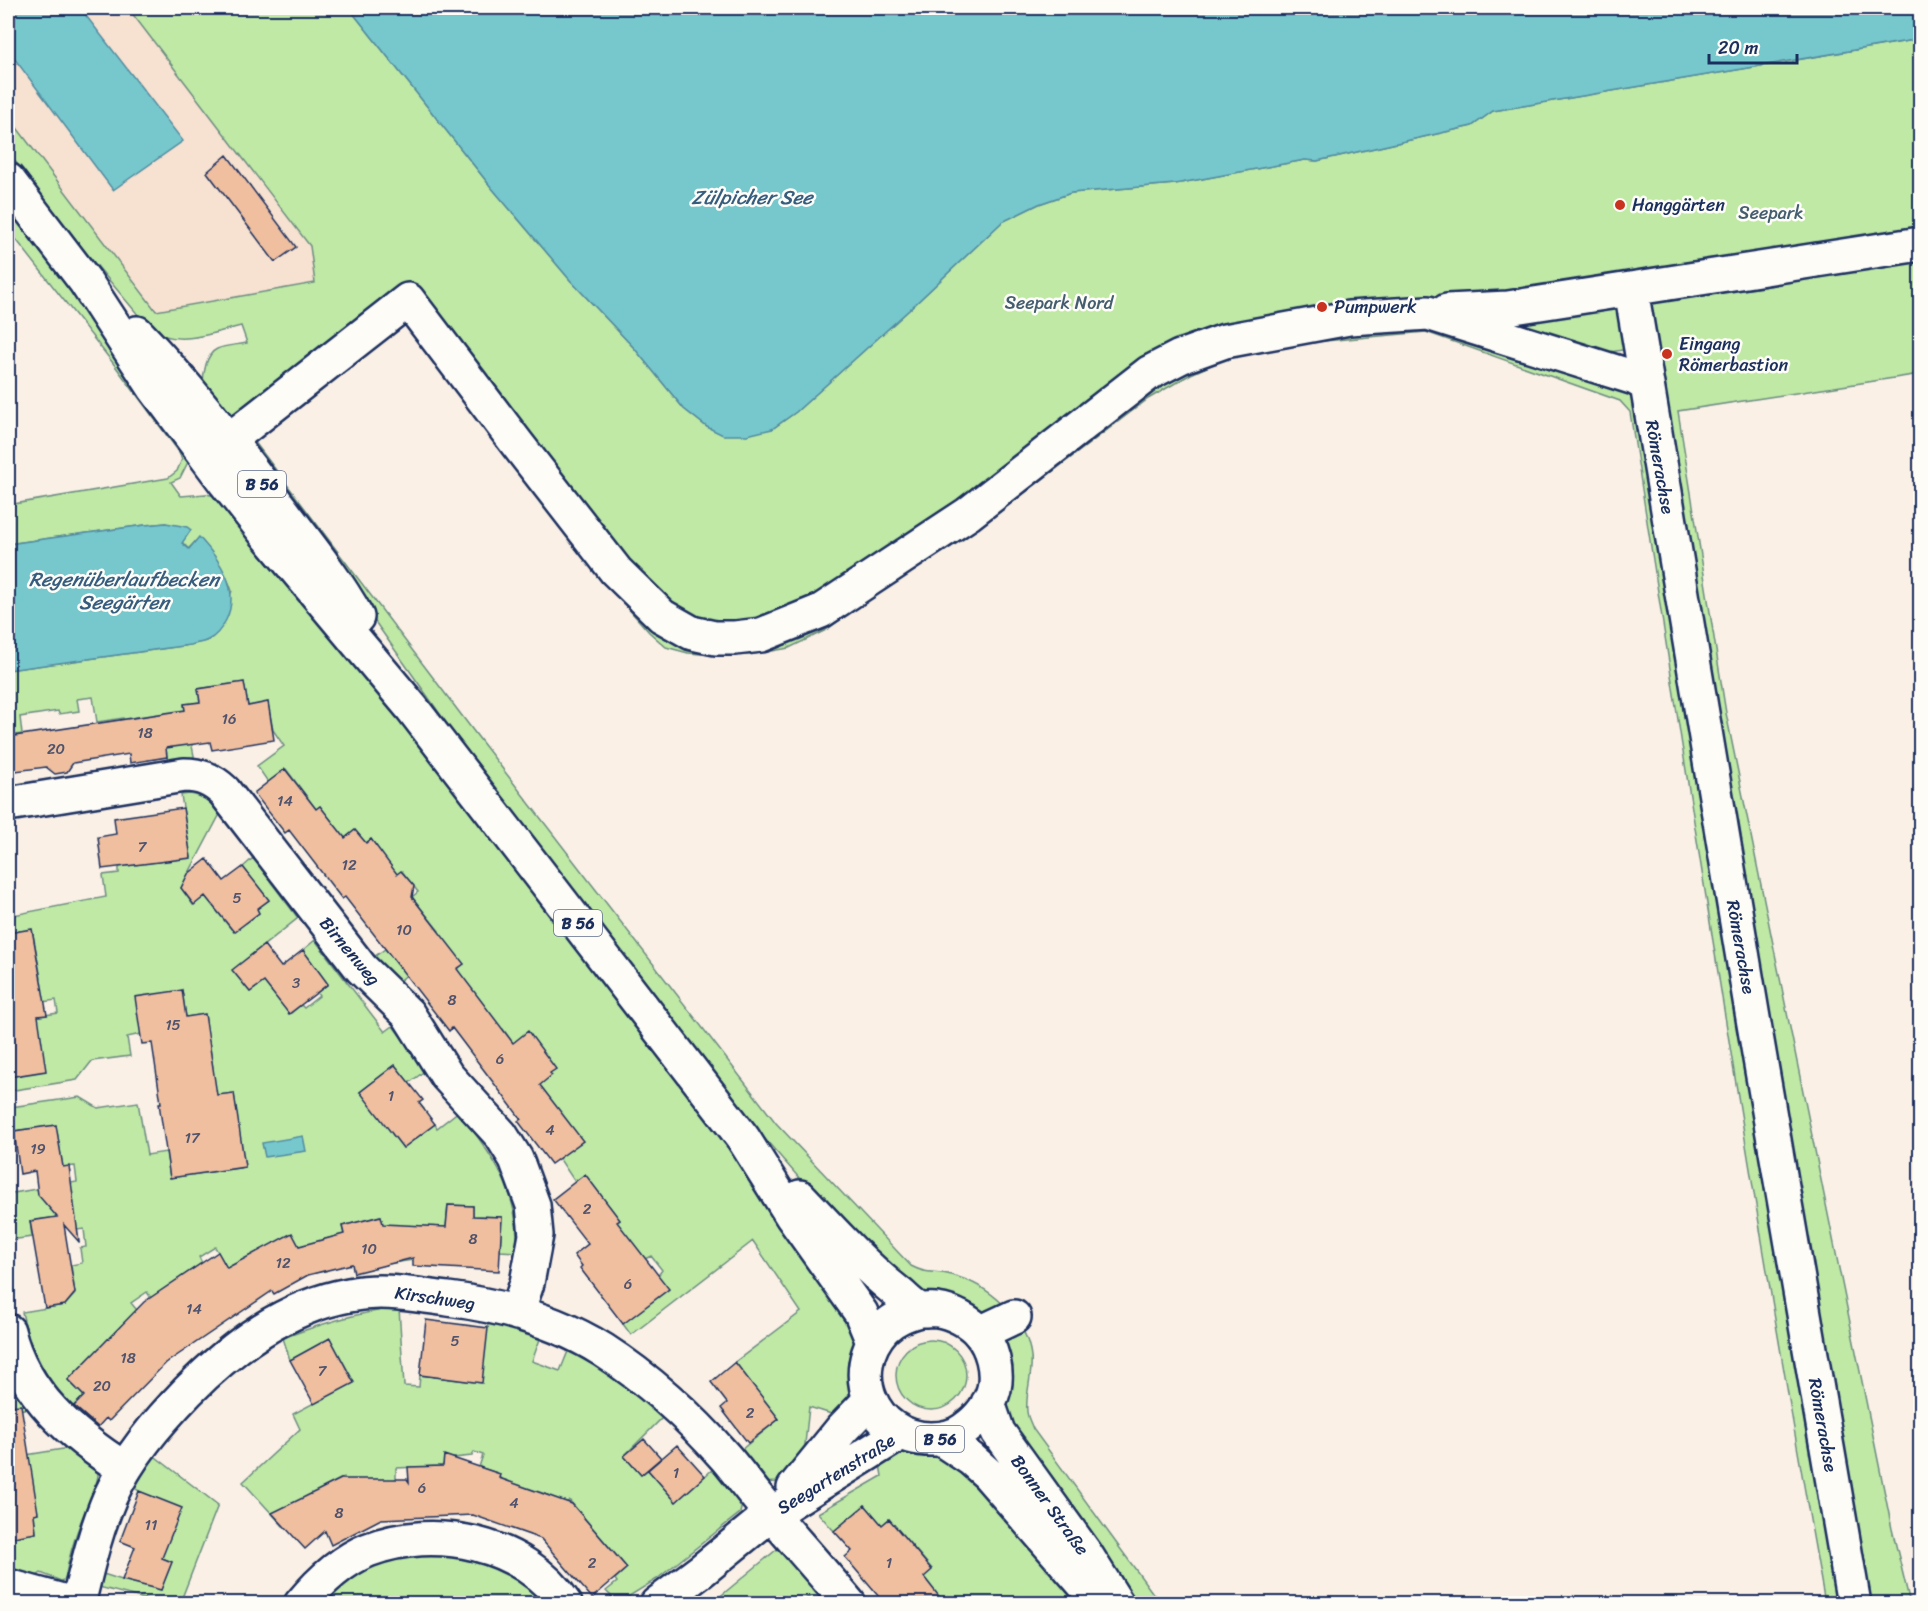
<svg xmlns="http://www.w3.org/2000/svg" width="1928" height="1611" viewBox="0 0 1928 1611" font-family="Sriracha,sans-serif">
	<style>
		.built { fill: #f7e1d0 }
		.green { fill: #bfe9a5; stroke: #6d8c82; stroke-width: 1.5; fill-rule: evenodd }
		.water { fill: #76c8cd; stroke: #528ba1; stroke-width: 1.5 }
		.building { fill: #efbf9f; stroke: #1b2f5e; stroke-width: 1.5 }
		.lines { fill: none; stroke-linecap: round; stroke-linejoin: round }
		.minor-casing { stroke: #1b2f5e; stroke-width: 38 }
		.major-casing { stroke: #1b2f5e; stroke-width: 38 }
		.minor { stroke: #fdfcf7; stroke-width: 33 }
		.major { stroke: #fdfcf7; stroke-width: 33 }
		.poi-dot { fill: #c8321e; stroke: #fdfcf7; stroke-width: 2 }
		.labels { text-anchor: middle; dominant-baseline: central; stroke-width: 5; stroke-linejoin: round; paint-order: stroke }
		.number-label { font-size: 15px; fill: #50536e }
		.shield { fill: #fdfcf7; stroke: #5f6c8c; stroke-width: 1.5 }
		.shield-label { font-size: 16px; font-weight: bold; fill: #1b2f5e }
		.poi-label { font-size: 18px; fill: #1b2f5e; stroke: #fdfcf7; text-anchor: start }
		.park-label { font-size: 18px; fill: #445e70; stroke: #fdfcf7 }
		.street-label { font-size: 18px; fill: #1b2f5e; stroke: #fdfcf7 }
		.water-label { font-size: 20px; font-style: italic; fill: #365d7f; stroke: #fdfcf7 }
	</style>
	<rect width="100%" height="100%" fill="#faf0e5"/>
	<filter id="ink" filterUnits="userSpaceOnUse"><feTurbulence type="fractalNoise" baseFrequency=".0167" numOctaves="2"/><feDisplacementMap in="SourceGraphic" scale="12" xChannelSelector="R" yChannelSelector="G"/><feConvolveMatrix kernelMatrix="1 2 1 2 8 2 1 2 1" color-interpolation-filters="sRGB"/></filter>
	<g filter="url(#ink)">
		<path class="built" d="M8,8H128L310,246L316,283L156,311L8,116Z"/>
		<path class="green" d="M128,8H349L491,187L570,280L635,349L684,409L707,427L772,429L796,412L909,310L1002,222L1039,204L1071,193L1175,184L1305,160L1317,161L1472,126L1493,111L1920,39V374L1678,411L1726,713L1892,1529L1910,1603H1825C1753,1207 1692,810 1630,412L1620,401L1426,332L1279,345L1229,357L1191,374L1148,399L964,539L879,592L826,630L789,648L749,655H713L688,653L666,647L649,632L625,605L511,450L404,313L254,441L478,737L776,1123L911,1266C928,1275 935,1270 951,1275C988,1284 1026,1317 1031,1356C1033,1375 1025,1393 1027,1411C1027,1417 1031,1423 1033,1429L1160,1603H1131L1039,1473L1007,1414L1010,1375L822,1204L758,1131L464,748L333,562L203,385C203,374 206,354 217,349C225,345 238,345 247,343L241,326C211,333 178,348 150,329L82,248L8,152V116L156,311L315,283L310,246ZM1422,306L1510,328L1593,355L1651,345L1625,386Z
			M8,206L84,305L192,454L180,478L171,482L181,496L206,494L220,497L374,683L810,1251L858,1341L852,1381L847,1400L838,1416L809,1407L804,1453L796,1464L776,1482L763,1483L737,1453L779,1419L735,1362L801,1312L753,1241L631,1335L623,1324L662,1270L651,1256L645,1259L596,1239L620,1220L585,1175L575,1182L559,1158L582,1141L536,1107L513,1043L503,1029L454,1027L483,1004L457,970L463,964L416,967L396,984L374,957L385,949L397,964L439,931L412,897L418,892L402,871L370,895L374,854L379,850L371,839L366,843L355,830L345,838L320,806L316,809L286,769L268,782L257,766L284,746L273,730L268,703L248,706L244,682L198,689L200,702L184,705L196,766L169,770L161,715L135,717L124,721L123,718L97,722L93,697L77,699L79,711L59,714L58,711L20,717L22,734L8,736V670L190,645L208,640L232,591C225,570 214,554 199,538L188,549L166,523L145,525L8,544V505L168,478L177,471L182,459L179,452L113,363L8,229Z
			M190,794C205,796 211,803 220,814L181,888L193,905L205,896L231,929L243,919L246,923L259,913L257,909L269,900L243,867L253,858L298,918L233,970L250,992L264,982L290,1014L301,1005L304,1008L319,996L317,993L328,984L303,950L315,940L385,1032L393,1026L426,1070L409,1083L395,1065L360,1092L419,1103L424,1109L392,1134L403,1148L435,1124L437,1128L459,1111C493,1159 520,1189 517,1252L500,1251L502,1217L473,1216V1206L448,1205L446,1227L412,1226L413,1260L393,1263L380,1216L342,1226L344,1234L318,1241L326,1271L313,1273L292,1234L227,1268L215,1247L199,1257L202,1263L151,1298L147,1292L131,1303L146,1321L122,1325L68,1380L84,1396L72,1407C48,1384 28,1344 22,1312L65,1305L75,1294L71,1265L82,1263L80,1248L86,1247L84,1229L77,1230L75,1215L30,1221L32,1237L10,1240L8,1221V1194L77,1182L75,1166L63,1167L56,1125L14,1131L11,1107L80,1097L98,1108L138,1102L147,1155L166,1152L170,1178L245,1167L241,1141L215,1126L238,1123L234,1093L200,1098L213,1068L205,1014L186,1017L182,990L141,1034L127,1037L130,1056L92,1061L77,1080L8,1091V1076L38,1016L58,1013L56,1000L21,1005L41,978L32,929L8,933V916L106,897L103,875L119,873V867L191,857L181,795Z
			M399,1308L404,1386L419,1387L420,1375L481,1383L489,1315L543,1331L532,1361L560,1371L571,1344L667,1413L624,1456L641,1475L648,1470L676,1502L714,1468L743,1500L740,1513L657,1579L618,1603L606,1591L617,1582L615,1579L627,1568L569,1500L546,1533L540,1517L548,1495L499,1478L500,1474L479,1467L483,1455L474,1452L472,1456L444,1459L443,1466L396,1468V1479L354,1496L344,1477L307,1496L310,1501L283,1526L243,1482L300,1429L293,1414L354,1382L330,1338L290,1360L283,1338C321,1324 358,1312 399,1308Z
			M896 1375a35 35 0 1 1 70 0a35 35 0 1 1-70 0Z
			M8,1359L35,1407L13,1411L12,1398H8Z
			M75,1447L98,1467C100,1482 90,1497 85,1511C76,1533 69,1555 65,1579L61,1581L41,1573L27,1583L8,1578V1538L36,1533L34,1514L38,1513L27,1475L8,1477V1458Z
			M148,1451L218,1505L180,1603H160L95,1586L94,1571L122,1580L161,1589L172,1562L162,1558L139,1491L127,1483Z
			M912,1452L942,1456L953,1459L1084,1603L945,1604L939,1597L932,1603H893L932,1569L889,1519L882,1525L865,1505L834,1531L818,1513L882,1476L879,1459L897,1453Z
			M782,1545L829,1601L826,1603H814L808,1597L801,1603L711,1604Z
			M476,1553L555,1604H312L382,1556Z"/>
		<path class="water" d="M8,8H80L183,141L113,190L8,50Z
			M349,8H1920V39L1493,111L1472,126L1317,161L1305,160L1175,184L1071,193L1039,204L1002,222L909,310L796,412L772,429L747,435H723L707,427L684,409L635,349L570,280L491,187Z
			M166,523L187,527L191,530L182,543L189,549L199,537C220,560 241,589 226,620C222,628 217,636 208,640C203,643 196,643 190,645L8,670V544L145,525Z
			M303,1136L306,1151L265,1157L262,1143Z"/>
		<path class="building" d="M227,155L296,247L275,262L207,172Z
			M244,682L248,706L268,702L274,740L212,750L210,742L166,748L167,757L130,763L129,754L73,763L67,772L55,774L46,767L8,772V737L185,710L184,704L200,702L198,689Z
			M285,769L316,809L320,806L345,838L355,830L366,843L371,839L397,874L401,871L414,886L412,897L464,964L457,969L513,1043L528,1031L556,1069L550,1073L552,1075L540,1085L583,1141L551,1164L518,1121L521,1119L452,1028L449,1031L345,897L342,899L289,830L285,833L254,793Z
			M183,808L191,858L102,869L98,837L116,834L114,818Z
			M207,859L224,881L243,867L269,900L257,909L259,913L234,932L205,896L194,905L181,888L188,874Z
			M32,929L47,1015L38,1016L46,1071L8,1077V933Z
			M264,945L281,967L303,950L328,984L289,1014L264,982L250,992L232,970Z
			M182,990L186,1017L205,1014L217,1095L234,1093L245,1167L170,1178L159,1103H161L152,1043L142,1044L135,997Z
			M395,1065L423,1100L419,1103L435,1124L403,1148L360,1092Z
			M56,1125L63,1167L69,1166L79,1242L64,1225L75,1293L65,1305L45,1308L30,1221L57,1217L38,1195L35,1171L20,1174L14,1131Z
			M585,1174L620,1220L617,1222L669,1289L623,1324L580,1268L582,1266L574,1255L588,1244L553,1199Z
			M448,1205L473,1206V1216L502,1217L499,1271L413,1266V1258L354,1273L352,1264L308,1275L274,1294L272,1291L166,1363L109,1421L106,1418L98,1427L74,1406L84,1396L68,1380L144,1302L218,1252L227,1268L292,1233L299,1246L344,1234L342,1226L381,1216L383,1224L446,1227Z
			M426,1320L488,1328L482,1383L420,1375Z
			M330,1338L354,1383L314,1404L290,1360Z
			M735,1362L779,1419L748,1443L721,1408L727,1403L711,1382Z
			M21,1405L38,1513L34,1514L36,1533L8,1538V1406Z
			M644,1439L661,1458L641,1475L624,1456Z
			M677,1445L705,1476L676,1502L648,1470Z
			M444,1455L500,1474L499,1478L572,1504L627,1568L592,1598L541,1539L473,1515L381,1519L331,1545L325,1531L305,1549L272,1513L341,1479H407L409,1482L408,1467L443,1466Z
			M139,1491L182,1508L162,1558L172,1562L161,1590L122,1580L135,1547L120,1541Z
			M865,1505L882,1525L889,1519L932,1570L924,1577L945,1604H885L845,1557L852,1551L834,1531Z"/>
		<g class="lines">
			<defs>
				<path id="minor" d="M1631,289L1754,1024L1854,1604
					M1447,311L1508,308L1920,244
					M229,440L408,300L518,445L616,571L662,616L692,633L715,638H735L761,635L821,611L968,514L1149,373L1180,357L1225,341L1349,318L1428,313L1635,378L1647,385
					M8,804L184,775C201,775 212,780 224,791L361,968L408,1014L447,1076L501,1135L516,1159L533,1205L536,1235L527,1283L517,1313
					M8,1331C23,1394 73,1436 125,1469
					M980,1333L1014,1317
					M794,1488L842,1429L870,1400
					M8,1586L73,1604
					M78,1604C87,1567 95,1532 110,1497C128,1457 157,1423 188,1391C233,1346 284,1307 349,1295C383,1288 414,1295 448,1299C502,1306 557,1321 603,1350C648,1379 691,1418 726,1458C742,1477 756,1497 773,1516C798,1545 824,1574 849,1604
					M301,1604C320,1581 341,1561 368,1550C434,1524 525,1542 565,1604
					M657,1604L701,1571L771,1514L901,1433"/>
				<path id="major" d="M8,180L85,281L154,387L225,482L263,530L412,708L743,1138L792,1216L861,1313L873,1342
					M137,333C187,384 229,440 272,497C301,536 333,574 357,617
					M800,1197C831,1230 862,1264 897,1292C904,1297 911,1306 919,1309C924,1311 931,1309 937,1310C952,1312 970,1321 980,1333C992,1347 998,1370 994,1389C990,1405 979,1419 965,1429C956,1436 943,1439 931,1439C872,1439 844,1371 884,1328C894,1318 906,1314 920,1310
					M988,1403L998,1432L1085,1553L1117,1604
					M941,1439L971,1459L988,1474L1088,1589"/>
			</defs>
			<use href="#minor" class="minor-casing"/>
			<use href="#major" class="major-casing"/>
			<use href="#minor" class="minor"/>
			<use href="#major" class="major"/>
		</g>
	</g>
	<g class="poi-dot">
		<circle cx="1620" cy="205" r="6"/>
		<circle cx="1322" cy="307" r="6"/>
		<circle cx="1667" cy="354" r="6"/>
	</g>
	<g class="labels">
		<g class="number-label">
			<text x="229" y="719">16</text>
			<text x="145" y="733">18</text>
			<text x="56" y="749">20</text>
			<text x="285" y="801">14</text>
			<text x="142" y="847">7</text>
			<text x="349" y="865">12</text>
			<text x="237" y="898">5</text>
			<text x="404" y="930">10</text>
			<text x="296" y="983">3</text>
			<text x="452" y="1000">8</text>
			<text x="173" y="1025">15</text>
			<text x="500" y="1059">6</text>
			<text x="391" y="1096">1</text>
			<text x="550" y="1130">4</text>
			<text x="192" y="1138">17</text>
			<text x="38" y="1149">19</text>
			<text x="587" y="1209">2</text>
			<text x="473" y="1239">8</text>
			<text x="369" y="1249">10</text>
			<text x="283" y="1263">12</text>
			<text x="628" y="1284">6</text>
			<text x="194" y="1309">14</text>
			<text x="455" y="1341">5</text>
			<text x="128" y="1358">18</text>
			<text x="322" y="1371">7</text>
			<text x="102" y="1386">20</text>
			<text x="750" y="1413">2</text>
			<text x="676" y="1473">1</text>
			<text x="422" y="1488">6</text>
			<text x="514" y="1503">4</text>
			<text x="339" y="1513">8</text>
			<text x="151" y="1525">11</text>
			<text x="592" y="1563">2</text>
			<text x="889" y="1563">1</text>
		</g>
		<g class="shield">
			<rect x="238" y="471" width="48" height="26" rx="4.5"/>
			<rect x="554" y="910" width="48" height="26" rx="4.5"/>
			<rect x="916" y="1426" width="48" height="26" rx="4.5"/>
		</g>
		<g class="shield-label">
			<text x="262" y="484">B 56</text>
			<text x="578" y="923">B 56</text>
			<text x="940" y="1439">B 56</text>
		</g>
		<g class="poi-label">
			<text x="1632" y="205">Hanggärten</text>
			<text x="1334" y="307">Pumpwerk</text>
			<text x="1679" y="344">Eingang<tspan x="1679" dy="21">Römerbastion</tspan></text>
		</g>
		<g class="park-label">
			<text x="1771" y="213">Seepark</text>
			<text x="1059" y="303">Seepark Nord</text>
		</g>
		<g class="street-label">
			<text transform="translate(1660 467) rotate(80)">Römerachse</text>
			<text transform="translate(1741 947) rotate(80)">Römerachse</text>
			<text transform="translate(350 951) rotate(50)">Birnenweg</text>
			<text transform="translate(435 1298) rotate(8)">Kirschweg</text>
			<text transform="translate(1823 1425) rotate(80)">Römerachse</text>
			<text transform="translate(836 1474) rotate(-32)">Seegartenstraße</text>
			<text transform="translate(1050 1505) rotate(54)">Bonner Straße</text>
		</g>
		<g class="water-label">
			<text x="752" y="197">Zülpicher See</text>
			<text x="124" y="579">Regenüberlaufbecken<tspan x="124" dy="23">Seegärten</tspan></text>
		</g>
	</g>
	<rect width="1928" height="1611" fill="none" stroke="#fdfcf7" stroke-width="30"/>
	<rect x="15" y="15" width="1898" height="1581" fill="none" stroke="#1b2f5e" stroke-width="2" filter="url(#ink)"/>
	<path d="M1709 54v9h88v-9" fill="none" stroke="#1b2f5e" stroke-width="3"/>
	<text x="1718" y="54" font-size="18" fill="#1b2f5e" stroke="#fdfcf7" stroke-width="4.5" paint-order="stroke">20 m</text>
</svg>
